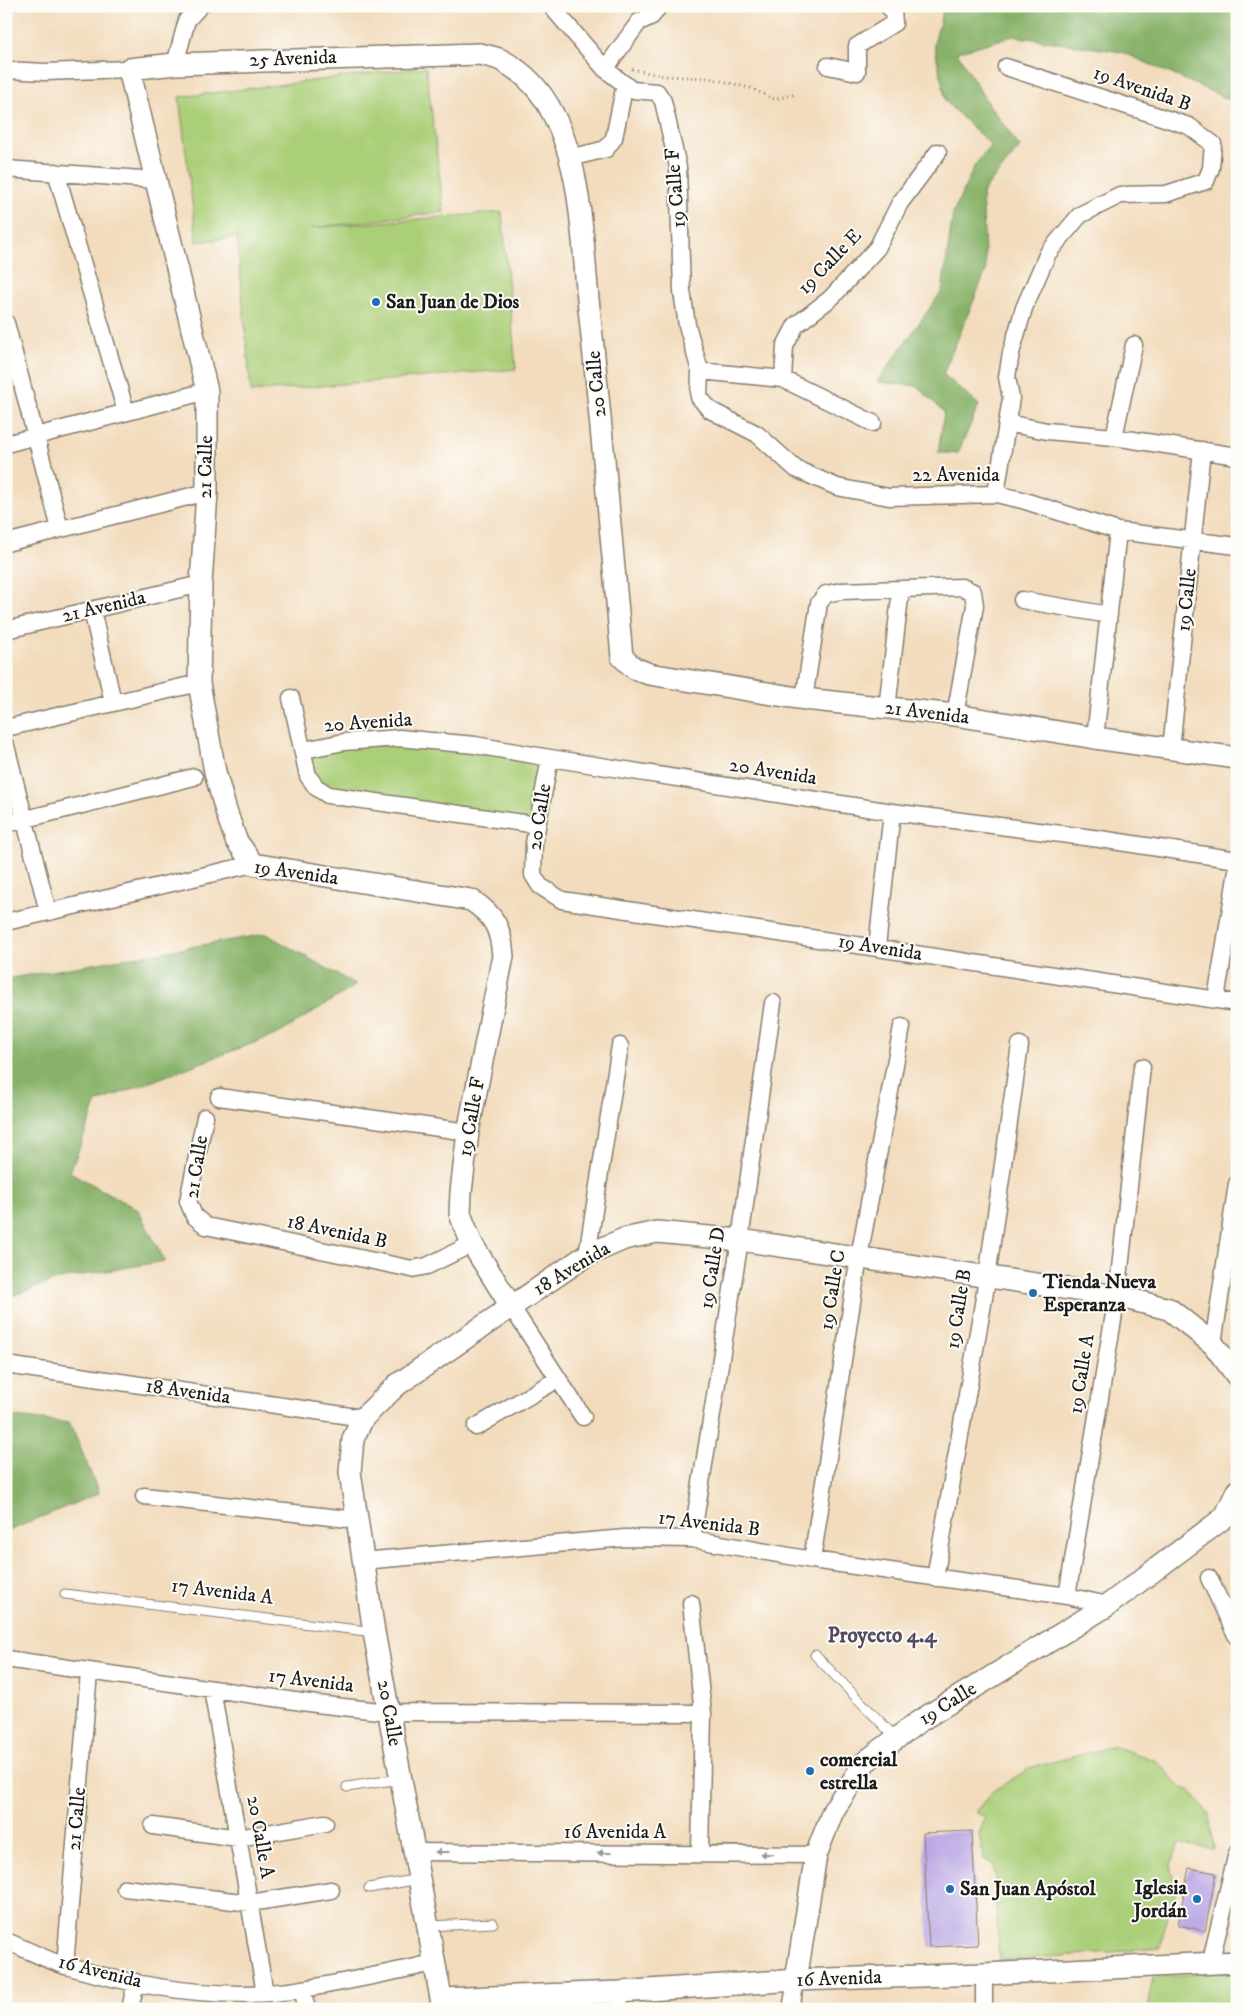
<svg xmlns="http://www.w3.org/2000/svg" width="1243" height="2015" viewBox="0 0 1243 2015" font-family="'IM FELL DW Pica',serif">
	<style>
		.green { fill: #abcf79; stroke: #64764a }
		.forest { fill: #88b269; stroke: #526742 }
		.building { fill: #b5a1e3 }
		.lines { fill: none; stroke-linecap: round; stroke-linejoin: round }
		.service-casing { stroke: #877c6c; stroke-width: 11 }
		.minor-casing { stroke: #877c6c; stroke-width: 19 }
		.tertiary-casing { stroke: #877c6c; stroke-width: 24 }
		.path { stroke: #877c6c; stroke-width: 3; stroke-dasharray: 1 4; stroke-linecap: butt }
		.service { stroke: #fff; stroke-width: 9 }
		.minor { stroke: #fff; stroke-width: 16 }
		.tertiary { stroke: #fff; stroke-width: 21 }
		.oneway { fill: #999 }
		.poi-dot { fill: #1f6fb2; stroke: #fdfcf7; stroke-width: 2 }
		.labels { text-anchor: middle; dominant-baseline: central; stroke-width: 4; stroke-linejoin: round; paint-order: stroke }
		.street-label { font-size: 20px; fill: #1c1c1c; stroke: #fdfcf7 }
		.poi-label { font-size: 20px; font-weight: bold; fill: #1c1c1c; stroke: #fdfcf7; text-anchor: start }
		.neighbourhood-label { font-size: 21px; font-weight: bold; fill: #524b62; stroke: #fdfcf7 }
	</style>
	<rect width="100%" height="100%" fill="#fdfcf7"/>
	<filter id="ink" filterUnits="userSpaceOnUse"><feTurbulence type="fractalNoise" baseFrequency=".02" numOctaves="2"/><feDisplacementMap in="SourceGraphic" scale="10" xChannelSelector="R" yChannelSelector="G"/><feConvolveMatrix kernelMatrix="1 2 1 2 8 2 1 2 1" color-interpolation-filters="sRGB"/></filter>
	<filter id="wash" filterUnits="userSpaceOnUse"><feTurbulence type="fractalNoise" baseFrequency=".0096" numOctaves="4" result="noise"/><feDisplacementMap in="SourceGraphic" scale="20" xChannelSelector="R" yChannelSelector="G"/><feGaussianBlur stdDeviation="1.12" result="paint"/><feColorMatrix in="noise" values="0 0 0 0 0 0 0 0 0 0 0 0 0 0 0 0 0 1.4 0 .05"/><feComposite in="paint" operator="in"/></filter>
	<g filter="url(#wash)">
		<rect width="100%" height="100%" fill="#f2dcbd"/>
		<path class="green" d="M426,67L444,212L311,228L502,212L516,369L251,392L237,237L197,242L179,97Z
			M344,742L550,758L537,825L316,787L304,750Z
			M1114,1746L1157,1761L1180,1787L1191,1791L1209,1815L1214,1849L1179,1844L1171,1865L1176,1892L1164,1926L1161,1948L999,1961L994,1864L984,1859L979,1835L985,1817L975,1812L993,1791L1030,1768Z
			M1237,1971V2009H1147L1153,1977Z"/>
		<path class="forest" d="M944,6H1237V103L1122,52L1013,36L957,52L987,102L1020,147L982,193L986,271L943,374L979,405L958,453H938L944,412L917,386L877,382L942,291L953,213L975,165L991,145L946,102L934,44Z
			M266,934L356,985L280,1033L97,1102L70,1172L138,1210L165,1261L59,1279L6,1298V979Z
			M6,1416L70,1423L99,1493L6,1532Z"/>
		<g id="blocks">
			<path class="building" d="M972,1831L978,1945L929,1947L923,1833Z
				M1189,1868L1216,1873L1205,1931L1178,1925Z"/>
		</g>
	</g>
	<g filter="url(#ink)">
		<use href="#blocks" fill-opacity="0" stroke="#877c6c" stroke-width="1"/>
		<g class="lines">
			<defs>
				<path id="service" d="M65,1594L374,1632
					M815,1655L896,1738
					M347,1787L400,1779
					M369,1888L419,1879
					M429,1926L493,1923"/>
				<path id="minor" d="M551,6L605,69L632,90L657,92L663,101L678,167L682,291L687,325L700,371L699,397L710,410L757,434L796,469L837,487L889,497L996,494L1022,500L1118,531L1237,546
					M175,64L187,20L200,6
					M828,66L857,72V46L894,23L893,11L888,6
					M605,69L639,22L652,16L659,6
					M6,70L45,72L129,69
					M570,158L606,149L614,138L625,84
					M6,169L155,180
					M56,172L126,412
					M6,323L60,529
					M700,371L783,379L873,423
					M783,379L785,346L796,325L831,298L877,248L900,203L938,152
					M1007,423L1047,431L1114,437L1237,456
					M1114,437L1134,345
					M6,444L207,391
					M996,494L1011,398L1007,377L1011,353L1024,308L1048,253L1080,215L1120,195L1166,194L1206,181L1211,168L1213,144L1189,126L1006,67
					M6,543L207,492
					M1022,600L1109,615
					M92,610L113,702
					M6,630L201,584
					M291,698L308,776L316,787L328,795L537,825
					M804,699L819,603L826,594L841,591L962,587L973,592L975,606L955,715
					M887,708L901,589
					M6,728L199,683
					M1095,738L1118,531
					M6,746L48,912
					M1171,749L1202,450
					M304,750L344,742L399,738L475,745L550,758L892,812L1100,839L1237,860
					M550,758L534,843L533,875L540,886L562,900L1237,1003
					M6,824L194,777
					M6,922L253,864
					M877,947L892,812
					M1216,999L1237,871
					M219,1097L468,1132
					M205,1117L188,1201L194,1216L206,1226L412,1269L427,1266L472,1244
					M587,1255L620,1046
					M511,1306L583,1417
					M1213,1344L1237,1184
					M6,1365L363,1418
					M476,1427L558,1379
					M144,1496L357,1520
					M692,1539L740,1240L773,1003
					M812,1560L859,1257L902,1027
					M362,1561L625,1538L692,1539L812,1560L1067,1596L1108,1605
					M935,1578L984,1298L1020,1045
					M1209,1578L1237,1637
					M1067,1596L1117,1296L1142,1067
					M691,1603L703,1713L700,1853
					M6,1659L316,1704L388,1712L703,1713
					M212,1689L265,1993
					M153,1826L238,1838L325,1823
					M414,1852L816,1855
					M125,1888L250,1903L331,1890
					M6,1941C26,1949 46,1960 66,1966C142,1988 224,2002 303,1989C347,1982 391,1972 434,1963
					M1210,1964L1237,1853
					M65,1966L89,1672
					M984,1974V2009
					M302,1989L307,2009
					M130,2009L136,1982
					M619,2009V1992
					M791,2009L796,1980"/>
				<path id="tertiary" d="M511,1306L472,1244L460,1214L461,1192L468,1132L503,956C501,928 494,915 471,900L253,864L236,840L226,811L215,772L199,683L201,584L207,492V391L129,69L175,64L480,54C486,56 495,57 501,60C524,72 542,92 553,114C582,169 582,238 588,299C601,418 611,537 622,657L634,668L649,674L804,699L955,715L1095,738L1237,758
					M796,1980L816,1855L833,1811L865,1762L918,1722L1108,1605L1225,1517L1237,1491
					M441,1999L619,1992L796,1980L984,1974L1237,1962
					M443,2009L374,1632L350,1472L353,1439L363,1418L397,1385L587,1255L624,1239L657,1232L740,1240L1117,1296L1169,1309L1213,1344L1237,1376"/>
			</defs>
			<use href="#service" class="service-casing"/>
			<use href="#minor" class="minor-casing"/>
			<use href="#tertiary" class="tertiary-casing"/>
			<path class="path" d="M632,69L664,76L709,78L750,88L774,99L797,94"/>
			<use href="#service" class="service"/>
			<use href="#minor" class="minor"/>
			<use href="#tertiary" class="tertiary"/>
		</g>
		<defs><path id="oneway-solid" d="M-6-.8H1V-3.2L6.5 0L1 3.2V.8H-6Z" transform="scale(1.25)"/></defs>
		<g class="oneway">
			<use href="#oneway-solid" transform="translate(442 1852) rotate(-180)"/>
			<use href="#oneway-solid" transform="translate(604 1853) rotate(-180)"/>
			<use href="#oneway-solid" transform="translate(767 1854) rotate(-179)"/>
		</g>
	</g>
	<g class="poi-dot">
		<circle cx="376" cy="302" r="5"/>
		<circle cx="1033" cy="1293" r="5"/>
		<circle cx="810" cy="1771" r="5"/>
		<circle cx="950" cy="1889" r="5"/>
		<circle cx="1197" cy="1899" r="5"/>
	</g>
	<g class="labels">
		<g class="street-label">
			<text transform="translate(293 59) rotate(-2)">25 Avenida</text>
			<text transform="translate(1142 89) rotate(19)">19 Avenida B</text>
			<text transform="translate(676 188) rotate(-95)">19 Calle F</text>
			<text transform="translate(830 262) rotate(-46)">19 Calle E</text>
			<text transform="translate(597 384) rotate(-95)">20 Calle</text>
			<text transform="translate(206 467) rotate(-89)">21 Calle</text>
			<text x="956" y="475">22 Avenida</text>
			<text transform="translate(1187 600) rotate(-84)">19 Calle</text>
			<text transform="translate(104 607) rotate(-13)">21 Avenida</text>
			<text transform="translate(927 713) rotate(7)">21 Avenida</text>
			<text transform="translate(368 723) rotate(-4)">20 Avenida</text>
			<text transform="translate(773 772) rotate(9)">20 Avenida</text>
			<text transform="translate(540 817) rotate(-81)">20 Calle</text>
			<text transform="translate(296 873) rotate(8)">19 Avenida</text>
			<text transform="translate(880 948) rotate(9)">19 Avenida</text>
			<text transform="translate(472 1117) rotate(-80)">19 Calle F</text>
			<text transform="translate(197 1167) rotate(-81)">21 Calle</text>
			<text transform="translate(337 1232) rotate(12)">18 Avenida B</text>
			<text transform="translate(713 1268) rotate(-81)">19 Calle D</text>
			<text transform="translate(572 1269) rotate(-31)">18 Avenida</text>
			<text transform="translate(833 1290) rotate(-81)">19 Calle C</text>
			<text transform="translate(959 1309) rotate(-81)">19 Calle B</text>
			<text transform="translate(1082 1374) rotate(-81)">19 Calle A</text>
			<text transform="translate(188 1392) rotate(8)">18 Avenida</text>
			<text transform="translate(709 1524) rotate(7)">17 Avenida B</text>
			<text transform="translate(222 1592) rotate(7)">17 Avenida A</text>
			<text transform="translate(311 1681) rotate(7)">17 Avenida</text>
			<text transform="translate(948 1704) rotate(-32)">19 Calle</text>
			<text transform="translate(389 1713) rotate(80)">20 Calle</text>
			<text transform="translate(77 1819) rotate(-85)">21 Calle</text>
			<text x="615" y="1832">16 Avenida A</text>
			<text transform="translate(260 1837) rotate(80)">20 Calle A</text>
			<text transform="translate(100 1972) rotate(14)">16 Avenida</text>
			<text transform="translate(839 1979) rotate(-2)">16 Avenida</text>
		</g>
		<g class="poi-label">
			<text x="386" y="302">San Juan de Dios</text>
			<text x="1043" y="1282">Tienda Nueva<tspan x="1043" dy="23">Esperanza</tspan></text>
			<text x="820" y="1760">comercial<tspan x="820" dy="23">estrella</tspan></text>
			<text x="1187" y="1888" text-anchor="end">Iglesia<tspan x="1187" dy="23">Jordán</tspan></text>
			<text x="960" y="1889">San Juan Apóstol</text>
		</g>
		<g class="neighbourhood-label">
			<text x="882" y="1636">Proyecto 4.4</text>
		</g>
	</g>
	<rect width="1243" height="2015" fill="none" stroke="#fdfcf7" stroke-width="25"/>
</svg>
